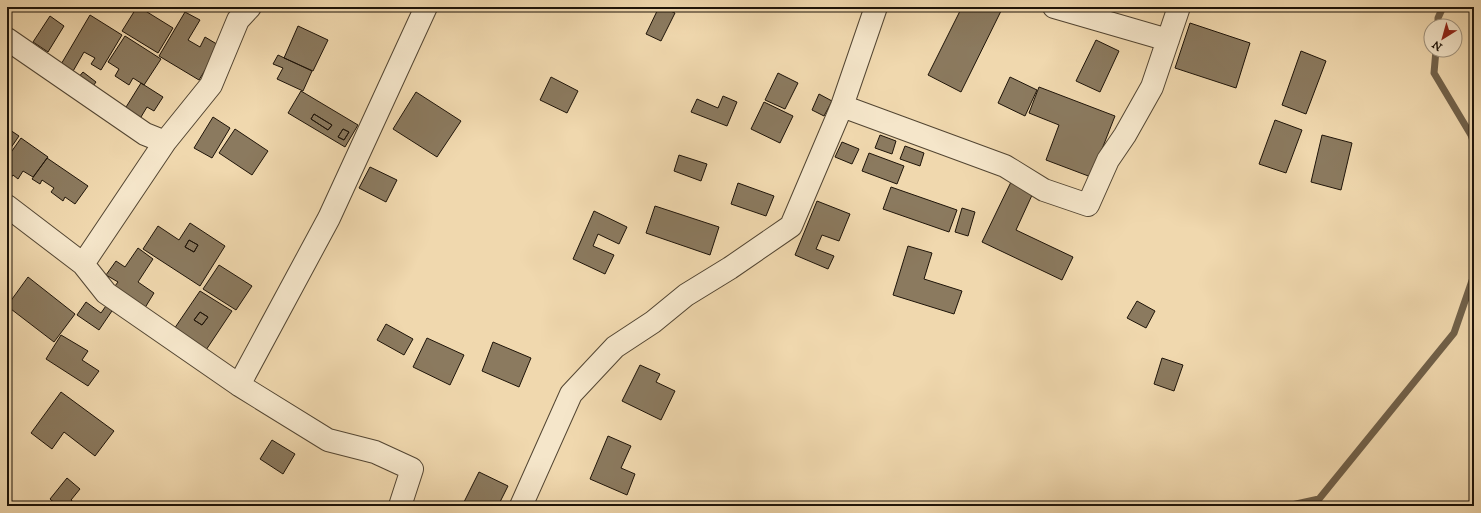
<svg xmlns="http://www.w3.org/2000/svg" width="1481" height="513" viewBox="0 0 1481 513" font-family="'IM FELL DW Pica',serif">
	<style>
		.lines { fill: none; stroke-linecap: round; stroke-linejoin: round }
		.stream { stroke: #71614a; stroke-width: 7 }
		.building { fill: #8b7a5f; stroke: #1e1409; fill-rule: evenodd }
		.minor-casing { stroke: #524532; stroke-width: 24 }
		.minor { stroke: #f5e6ca; stroke-width: 22 }
	</style>
	<rect width="100%" height="100%" fill="#f0d8ae"/>
	<filter id="stains"><feTurbulence type="fractalNoise" baseFrequency=".005" numOctaves="4"/><feColorMatrix values="0 0 0 0 .2 0 0 0 0 .09 0 0 0 0 .02 0 0 0 .5 -.17"/></filter>
	<radialGradient id="worn" r=".72"><stop offset=".6" stop-color="#630" stop-opacity="0"/><stop offset="1" stop-color="#630" stop-opacity=".3"/></radialGradient>
	<g class="lines">
		<path class="stream" d="M1438,26V18L1443,7
			M1436,50L1434,73L1471,135L1474,144
			M1287,506L1319,499L1454,333L1474,275"/>
	</g>
	<path class="building" d="M137,7H139L173,28L158,53L122,31Z
		M659,7H662L675,13L661,41L646,34Z
		M962,7H999L1002,9L961,92L928,75Z
		M185,12L200,20L188,40L200,47L205,37L220,46L199,80L159,56Z
		M90,15L122,35L101,70L91,64L95,58L84,52L72,73L60,66Z
		M50,16L64,26L48,52L33,42Z
		M1190,23L1250,43L1236,88L1175,68Z
		M298,26L328,40L313,71L284,58Z
		M125,36L161,59L144,85L133,78L129,85L115,76L119,69L108,62Z
		M1096,40L1119,51L1100,92L1076,81Z
		M1301,51L1326,61L1306,114L1282,105Z
		M278,55L312,71L303,91L277,79L283,68L273,64Z
		M83,72L96,82L91,89L77,79Z
		M778,73L798,83L785,109L765,100Z
		M551,77L578,91L567,113L540,100Z
		M1010,77L1037,90L1025,116L998,103Z
		M141,83L163,97L154,111L147,107L138,122L123,112Z
		M1039,87L1115,116L1091,177L1046,160L1059,125L1029,113Z
		M301,91L358,125L345,147L288,113ZM314,114L332,125L328,130L311,119ZM343,129L349,132L344,140L338,137Z
		M416,92L461,121L437,157L393,129Z
		M819,94L832,101L824,116L812,110Z
		M723,96L737,102L727,126L691,112L697,99L718,108Z
		M764,102L793,116L780,143L751,129Z
		M314,114L332,125L328,130L311,119Z
		M213,117L230,128L212,158L194,148Z
		M1275,120L1302,130L1286,173L1259,164Z
		M7,128L19,136L8,152H7Z
		M235,129L268,151L252,175L219,153Z
		M343,129L349,132L344,140L338,137Z
		M880,135L896,141L892,154L875,148Z
		M1322,135L1352,143L1341,190L1311,182Z
		M21,138L48,157L33,177L23,171L18,179L13,175L7,183V158Z
		M842,142L859,149L852,164L835,157Z
		M905,146L924,153L920,166L900,159Z
		M869,153L904,166L897,184L862,171Z
		M679,155L707,164L701,181L674,171Z
		M47,158L88,186L75,204L65,197L63,201L51,192L54,188L42,180L40,184L32,179Z
		M370,167L397,180L386,202L359,188Z
		M1011,182L1033,193L1016,230L1073,257L1062,280L982,242Z
		M738,183L774,196L766,216L731,204Z
		M891,187L957,210L949,232L883,209Z
		M817,201L850,214L839,241L822,235L816,249L834,256L828,269L795,255Z
		M655,206L719,227L710,255L646,233Z
		M962,208L975,212L968,236L955,232Z
		M594,211L627,227L619,244L598,234L593,246L614,255L605,274L573,259Z
		M190,223L225,246L200,286L143,249L158,226L179,240ZM189,240L198,245L194,252L185,247Z
		M189,240L198,245L194,252L185,247Z
		M908,246L932,253L924,279L962,291L954,314L893,295Z
		M138,248L153,259L138,282L154,293L143,311L112,290L118,282L106,275L116,261L125,267Z
		M219,265L252,286L236,310L203,289Z
		M28,277L75,314L54,342L7,306Z
		M200,291L232,311L204,353L172,332ZM200,312L208,317L202,325L194,320Z
		M110,300L116,305L99,330L77,315L86,302L101,313Z
		M1137,301L1155,311L1146,328L1127,318Z
		M200,312L208,317L202,325L194,320Z
		M386,324L413,339L404,355L377,340Z
		M61,335L88,351L82,360L99,371L88,386L46,359Z
		M427,338L464,355L450,385L413,367Z
		M493,342L531,358L519,387L482,371Z
		M1162,358L1183,365L1174,391L1154,384Z
		M640,365L660,374L656,382L675,391L661,420L622,401Z
		M61,392L114,431L95,456L64,432L52,449L31,433Z
		M608,436L631,446L621,468L635,474L627,495L590,479Z
		M272,440L295,454L283,474L260,459Z
		M479,472L508,486L498,506H467L463,504Z
		M67,478L80,489L71,500L78,506H58L50,499Z"/>
	<g class="lines">
		<defs>
			<path id="minor" d="M1054,7L1168,40
				M7,39L145,134L165,142
				M842,106L1005,166L1044,190L1088,205L1108,160L1125,135L1152,87L1179,7
				M7,206L83,264L106,293L239,385L328,440L375,452L412,469L400,506
				M83,264L165,142L211,85L238,20L250,7
				M239,385L329,218L426,7
				M521,506L571,394L615,347L653,322L686,295L730,268L791,226L842,106L876,7"/>
		</defs>
		<use href="#minor" class="minor-casing"/>
		<use href="#minor" class="minor"/>
	</g>
	<rect width="1481" height="513" fill="none" stroke="#f0d8ae" stroke-width="24"/>
	<rect x="8" y="8" width="1465" height="497" fill="none" stroke="#1e1409" stroke-width="2"/>
	<rect x="12" y="12" width="1457" height="489" fill="none" stroke="#1e1409"/>
	<g transform="translate(1443 38) rotate(217)"><circle r="19" fill="#f5e6ca" stroke="#9f927d"/>
	<path d="M0-3L7 15L0 10L-7 15Z" fill="#8f2418"/>
	<text y="-6" font-size="11" font-weight="bold" text-anchor="middle" fill="#1e1409">N</text>
	</g>
	<rect width="100%" height="100%" filter="url(#stains)"/>
	<rect width="100%" height="100%" fill="url(#worn)"/>
</svg>
